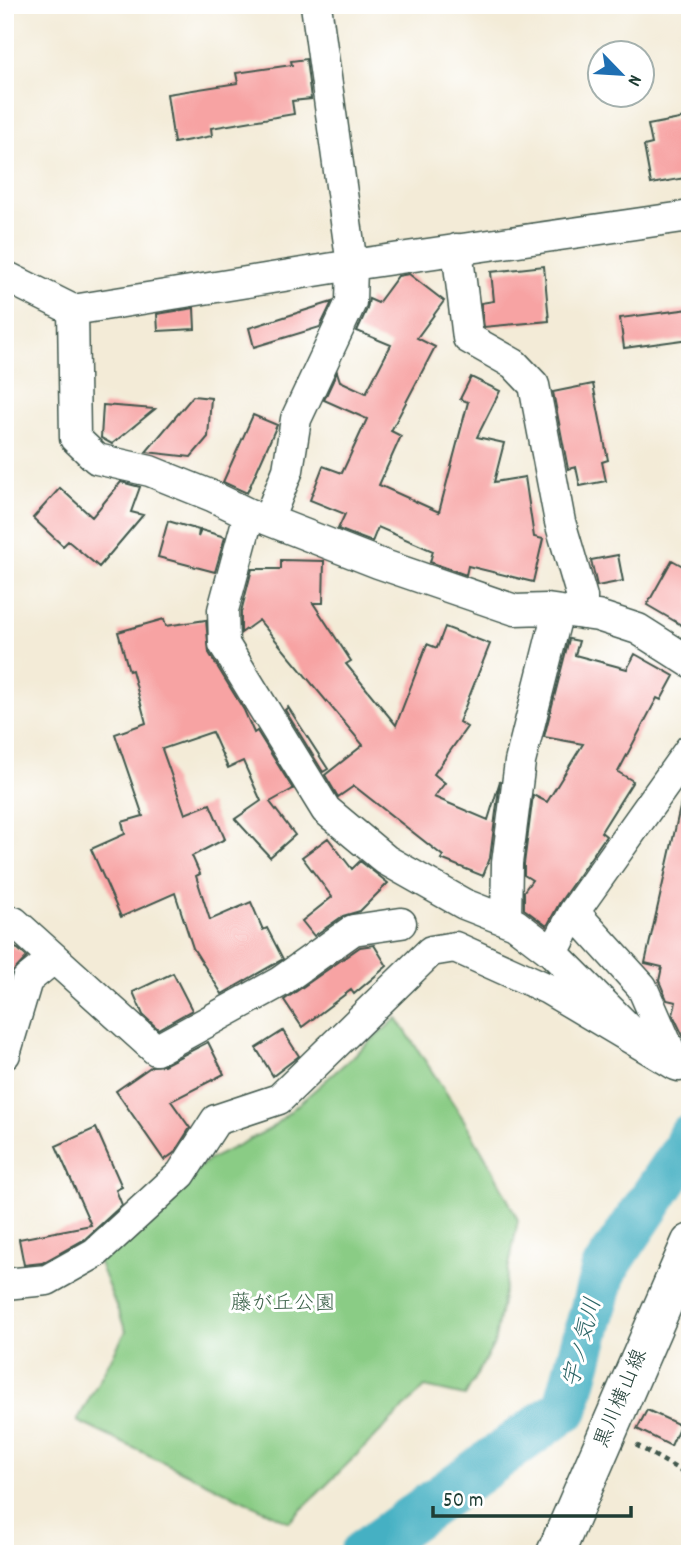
<svg xmlns="http://www.w3.org/2000/svg" width="695" height="1559" viewBox="0 0 695 1559" font-family="Dekko,'Klee One',sans-serif">
	<style>
		.green { fill: #8acc85; stroke: #54845c; stroke-width: 2 }
		.lines { fill: none; stroke-linecap: round; stroke-linejoin: round }
		.river { stroke: #45b0c3; stroke-width: 47 }
		.building { fill: #f7a3a3 }
		.minor-casing { stroke: #3f574c; stroke-width: 33 }
		.major-casing { stroke: #3f574c; stroke-width: 40 }
		.path { stroke: #3f574c; stroke-width: 4.5; stroke-dasharray: 5 5; stroke-linecap: butt }
		.minor { stroke: #fff; stroke-width: 30 }
		.major { stroke: #fff; stroke-width: 37 }
		.labels { text-anchor: middle; dominant-baseline: central; stroke-width: 6; stroke-linejoin: round; paint-order: stroke }
		.park-label { font-size: 21px; fill: #3a6148; stroke: #fff }
		.street-label { font-size: 21px; fill: #1f3d34; stroke: #fff }
		.water-label { font-size: 23px; font-style: italic; fill: #2c6566; stroke: #fff }
	</style>
	<rect width="100%" height="100%" fill="#fff"/>
	<filter id="ink" filterUnits="userSpaceOnUse"><feTurbulence type="fractalNoise" baseFrequency=".0143" numOctaves="2"/><feDisplacementMap in="SourceGraphic" scale="14" xChannelSelector="R" yChannelSelector="G"/><feConvolveMatrix kernelMatrix="1 2 1 2 8 2 1 2 1" color-interpolation-filters="sRGB"/></filter>
	<filter id="wash" filterUnits="userSpaceOnUse"><feTurbulence type="fractalNoise" baseFrequency=".00686" numOctaves="4" result="noise"/><feDisplacementMap in="SourceGraphic" scale="28" xChannelSelector="R" yChannelSelector="G"/><feGaussianBlur stdDeviation="1.57" result="paint"/><feColorMatrix in="noise" values="0 0 0 0 0 0 0 0 0 0 0 0 0 0 0 0 0 1.4 0 .05"/><feComposite in="paint" operator="in"/></filter>
	<g filter="url(#wash)">
		<rect width="100%" height="100%" fill="#f3ebd7"/>
		<path class="green" d="M397,1018L464,1120L492,1168L518,1220L494,1344L465,1396L425,1387L289,1522L77,1421L126,1331L95,1253L207,1161L270,1129Z"/>
		<g class="lines">
			<path class="river" d="M362,1554L566,1408L604,1270L686,1148L690,1137"/>
		</g>
		<g id="blocks">
			<path class="building" d="M306,59L311,99L292,101L294,114L211,128L212,136L174,143L167,94L238,83L236,73L292,65L291,61Z
				M690,117V171L684,172L685,178L651,184L644,146L652,144L648,125Z
				M544,266L549,321L484,327L481,303L494,301L491,272Z
				M409,274L444,301L417,338L435,347L391,431L401,436L379,485L439,512L468,402L460,399L471,377L500,391L477,437L504,443L494,482L525,477L534,537L543,539L533,582L468,566L466,575L430,562L433,551L378,527L372,542L338,529L345,514L310,500L323,466L342,473L367,419L324,400L337,372L340,381L366,393L391,345L357,331L367,309L369,299L378,303L398,276Z
				M332,302L320,327L254,347L249,328Z
				M194,308L195,329L158,331L157,314Z
				M690,309V339L624,348L620,318Z
				M593,384L608,460L602,462L606,481L580,486L576,467L568,469L553,392Z
				M193,396L211,398L208,437L191,457L146,452Z
				M103,405L155,409L112,444L101,438Z
				M253,415L277,425L247,493L223,482Z
				M121,482L140,487L131,512L143,515L99,567L68,541L63,546L33,518L60,488L92,517Z
				M168,521L199,530L198,537L201,530L225,537L215,572L158,557Z
				M618,555L623,581L597,586L591,560Z
				M281,560L324,561L323,603H313L351,661L346,664L396,725L427,644L437,648L445,627L490,644L459,722L467,727L434,774L445,783L434,797L488,820L500,781L490,858L483,876L441,859L443,856L354,786L338,797L325,775L363,745L259,620L241,633V612L252,569H281Z
				M672,560L690,570V630L647,605Z
				M164,619L166,626L206,620L209,653L244,710L254,733L257,731L293,789L270,802L295,835L270,857L235,819L261,801L243,761L228,768L212,732L162,749L185,814L210,804L225,839L192,856L200,874L196,876L210,920L251,902L263,930L267,928L283,959L222,994L193,948L175,893L121,917L91,849L125,834L122,822L143,816L115,734L146,723L132,670L129,671L118,632Z
				M569,639L579,641L575,655L627,669L635,654L674,676L661,700L657,698L618,772L633,781L601,832L606,836L560,902L547,926L524,909V891L532,880L524,875V864L533,795L547,802L583,744L544,737Z
				M288,707L328,769L323,772L285,710Z
				M681,803L690,804V1050L673,1015L676,1002L667,1000L659,981L662,967L645,963Z
				M328,838L352,869L360,861L388,883L360,911L343,916L314,936L302,921L332,897L302,857Z
				M5,944L18,949L27,957L11,974L5,992Z
				M374,945L387,966L354,994L351,990L302,1027L284,1000L360,947Z
				M173,973L192,1010L158,1029L143,1015L133,992Z
				M283,1031L299,1056L273,1076L256,1048Z
				M208,1042L224,1074L171,1101L190,1128L174,1153L164,1160L116,1091L152,1066L164,1065Z
				M96,1128L122,1187L116,1190L122,1205L85,1239L42,1263L24,1265L19,1239L91,1225L56,1146Z
				M647,1410L680,1425L671,1446L637,1429Z"/>
		</g>
	</g>
	<g filter="url(#ink)">
		<use href="#blocks" fill-opacity="0" stroke="#3f574c" stroke-width="2"/>
		<g class="lines">
			<defs>
				<path id="minor" d="M316,5L352,265L351,302L296,419L288,470L268,520L378,563L515,610L547,609L598,616L638,629L690,662
					M457,249L468,338L514,364L534,385L560,522L582,597V614
					M5,276L73,310L352,265L690,216
					M73,310L75,438L97,459L150,471L212,496L249,514L223,610L224,644L326,810L386,860L464,904L515,924L553,953L647,1047
					M574,912L642,987L676,1065L679,1066
					M506,920L507,863L520,762L558,611
					M14,922L156,1050L280,982L353,930L401,923
					M553,953L574,912L690,749
					M5,1054L27,980L54,958
					M5,1284L47,1280L95,1253L181,1174L216,1120L279,1099L431,951L455,947L548,989L676,1065"/>
				<path id="major" d="M555,1554L690,1243"/>
			</defs>
			<use href="#minor" class="minor-casing"/>
			<use href="#major" class="major-casing"/>
			<path class="path" d="M636,1445L690,1476"/>
			<use href="#minor" class="minor"/>
			<use href="#major" class="major"/>
		</g>
	</g>
	<g class="labels">
		<g class="park-label">
			<text x="283" y="1305">藤が丘公園</text>
		</g>
		<g class="street-label">
			<text transform="translate(622 1399) rotate(-67)">黒川横山線</text>
		</g>
		<g class="water-label">
			<text transform="translate(584 1343) rotate(-75)">宇ノ気川</text>
		</g>
	</g>
	<rect width="695" height="1559" fill="none" stroke="#fff" stroke-width="28"/>
	<g transform="translate(621 74) rotate(115)"><circle r="33" fill="#ffffff" stroke="#a5b1ae" stroke-width="2"/>
	<path d="M0-5L12 26L0 18L-12 26Z" fill="#1f6fb2"/>
	<text y="-10" font-size="19" font-weight="bold" text-anchor="middle" fill="#1f3d34">N</text>
	</g>
	<path d="M433 1506v10h198v-10" fill="none" stroke="#1f3d34" stroke-width="3.5"/>
	<text x="443" y="1506" font-size="21" fill="#1f3d34" stroke="#ffffff" stroke-width="5" paint-order="stroke">50 m</text>
</svg>
